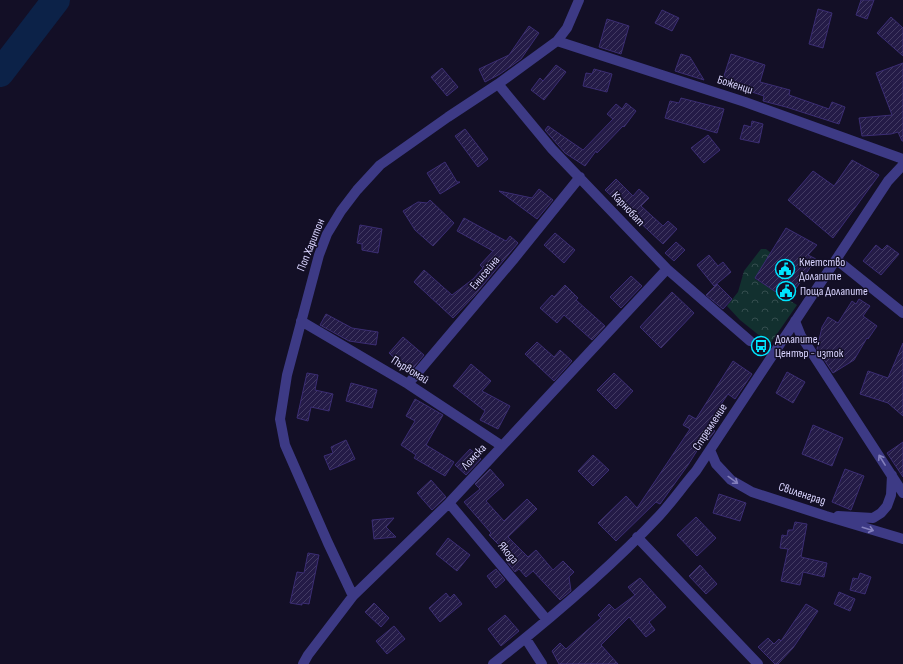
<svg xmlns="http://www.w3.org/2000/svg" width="903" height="664" viewBox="0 0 903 664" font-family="'Sofia Sans Condensed',sans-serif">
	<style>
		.park { fill: url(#park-crowns) }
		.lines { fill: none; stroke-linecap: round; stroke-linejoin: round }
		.river { stroke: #0c2248; stroke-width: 28 }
		.building { fill: url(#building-hatch); stroke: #3b2d73 }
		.minor { stroke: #3d3a85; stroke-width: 10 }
		.oneway { stroke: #837fbc }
		.labels { text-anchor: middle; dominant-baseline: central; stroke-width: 3; stroke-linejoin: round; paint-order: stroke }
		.street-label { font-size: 12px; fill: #d9d4ff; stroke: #130f26 }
		.poi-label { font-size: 12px; fill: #d9d4ff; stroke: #130f26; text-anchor: start }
	</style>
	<defs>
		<pattern id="park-crowns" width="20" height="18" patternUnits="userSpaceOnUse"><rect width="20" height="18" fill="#12302f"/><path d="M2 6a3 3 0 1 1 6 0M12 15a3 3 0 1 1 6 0" fill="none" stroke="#344d4e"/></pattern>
		<pattern id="building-hatch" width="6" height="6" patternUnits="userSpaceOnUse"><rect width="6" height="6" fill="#241b47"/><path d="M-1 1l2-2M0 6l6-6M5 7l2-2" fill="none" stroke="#433b63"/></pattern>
	</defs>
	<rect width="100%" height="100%" fill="#130f26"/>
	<path class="park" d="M761,249H766L771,253L755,279L797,305L770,344L740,320L727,306L738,292L744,271Z"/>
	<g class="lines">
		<path class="river" d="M0,73L56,0"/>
	</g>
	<path class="building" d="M861,0H874L867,19L856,15Z
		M818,9L832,13L823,48L809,44Z
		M662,10L679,18L672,31L655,23Z
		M891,17L903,28V56L877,33Z
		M607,19L629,26L621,54L599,47Z
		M529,26L539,33L521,59L500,74L485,82L479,69L509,55Z
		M681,54L690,57L704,80L675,71Z
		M731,54L765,65L760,82L790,90L789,95L829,109L832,102L845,107L839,124L786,107L763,101L764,96L722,82Z
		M903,63V141H902L898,132L891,134L862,136L859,118L892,115L876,73Z
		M556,65L566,72L544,100L531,90L540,78L543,81Z
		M442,68L458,87L447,96L431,77Z
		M594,69L612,74L607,92L583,86L586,73L592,74Z
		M681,98L724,109L717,133L665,118L670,101L679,103Z
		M626,103L636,111L624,127L623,126L597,153L596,151L585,166L565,153L545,130L548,126L583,150L613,119L607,114L616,104L622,109Z
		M752,121L763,124L759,143L740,139L744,125L751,127Z
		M465,129L488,159L478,167L455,136Z
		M708,135L720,150L704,163L691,148Z
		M852,160L879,175L833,238L788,200L813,171L834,186Z
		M445,162L457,182H460L440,194L427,173Z
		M616,179L633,196L639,189L649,198L641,206L663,226L668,221L677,229L663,244L605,190Z
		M539,189L553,200L537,219L499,191L532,198Z
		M430,200L454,223L433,246L415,230L403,211L418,202L427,203Z
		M464,218L506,241L510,236L518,243L474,296L453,318L414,282L424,270L452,295L473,279L483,268L480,265L493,251L457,231Z
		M360,225L382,229L378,253L362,250V244L357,243Z
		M786,228L817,245L808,255L816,259L788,300L755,278Z
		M555,233L575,250L564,263L544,245Z
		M676,242L685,250L674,261L665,253Z
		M876,245L882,250L887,245L899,254L881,275L863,261Z
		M709,255L718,266L723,262L731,272L714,286L697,265Z
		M631,276L642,286L621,308L610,297Z
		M717,284L732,299L723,309L706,295Z
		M565,285L578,298L576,300L605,326L592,340L564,315L557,323L540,308L552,295L554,297Z
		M672,292L694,313L661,348L640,327Z
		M859,299L870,306L863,316L877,326L868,339L867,338L854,360L833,373L817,349L822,327L828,317L838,323L852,301L856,304Z
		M326,314L352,328L378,332L376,345L349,341L320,325Z
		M403,337L424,355L410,372L389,353Z
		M537,342L554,357L560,350L572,361L554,381L525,354Z
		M903,343V416L888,403L860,394L868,371L888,378Z
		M733,361L752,374L735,399L728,394L713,416L717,418L710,428L715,431L708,440L705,438L688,465L660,504L656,502L616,541L598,523L626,496L637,508L690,429L683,425L689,415L696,419Z
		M471,364L491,381L482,391L510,406L498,429L480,420L485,411L453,386Z
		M787,372L805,382L793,403L776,393Z
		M307,373L318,375L315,390L333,394L329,411L311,407L308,421L297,418Z
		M614,373L633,391L616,409L597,390Z
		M351,383L377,390L372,408L346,401Z
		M415,399L443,415L426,445L454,462L445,476L414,458L416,455L401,445L415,421L406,416Z
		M813,425L843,438L832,466L802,454Z
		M346,440L355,459L330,470L324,456L333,453L331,447Z
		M903,442V477L887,453Z
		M470,449L481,459L466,475L455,465Z
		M593,455L609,470L593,486L578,471Z
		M490,469L504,485L486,501L504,521L527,499L537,509L508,537L528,557L536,550L553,570L563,561L574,572L569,577L571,591L560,600L533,571L526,577L519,569L515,572L506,561L511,557L489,535L491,533L464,502L480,489L475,484Z
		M845,469L864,476L851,510L832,502Z
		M431,480L446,497L432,510L417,493Z
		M719,494L746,503L740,521L713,513Z
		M696,517L716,538L697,556L677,535Z
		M394,518L386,527L396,537L374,539L372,520Z
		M795,522L807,524L801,557L827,563L824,577L803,572L800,585L781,581L788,549L780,548L782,535L787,536L788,530H793Z
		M448,538L470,555L457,571L436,554Z
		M308,553L319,555L309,604L302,603V605L290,603L297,572L304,573Z
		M700,565L717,584L706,594L689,576Z
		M496,569L505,580L496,588L487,576Z
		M860,573L871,577L865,594L850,590L853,578L858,579Z
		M640,578L666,607L649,622L655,630L646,637L629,617L601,645L618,664H559L552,651L560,643L566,649L601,618L598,615L609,604L615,610L635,595L628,587Z
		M839,592L855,599L850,611L834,604Z
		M446,593L450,598L454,594L462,604L440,622L429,608Z
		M374,603L389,618L381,627L365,612Z
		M806,604L818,611L793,648L778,664H775L758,647L768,638L774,644L779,639L781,641Z
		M505,615L519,631L501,646L488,629Z
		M394,626L405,639L387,654L376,641Z"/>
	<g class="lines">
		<path class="minor" d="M557,41L745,102L903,159
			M498,84L552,149L667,269L750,341
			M837,260L903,313
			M301,321L408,384L502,446
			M795,321L801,336L903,493
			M408,384L513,260L580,177
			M710,450L716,464L731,480L752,492L826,516L903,539
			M449,503L547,620
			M838,516L873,518L881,513L887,506L891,495L892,475
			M637,537L758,664
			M353,596L328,543L285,445L280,419L287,375L319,255L327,234L341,211L357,190L380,165L448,117L498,84L557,41L567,28L579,0
			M526,639L542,664
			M303,664L308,655L353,596L449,503L667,269
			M493,664C550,619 609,569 659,516C672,502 683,486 696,471L888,181L903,165"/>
	</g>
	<defs><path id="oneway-shaft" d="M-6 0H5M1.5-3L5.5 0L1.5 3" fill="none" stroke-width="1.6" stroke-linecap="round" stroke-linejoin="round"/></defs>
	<g class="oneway">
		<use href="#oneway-shaft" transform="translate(882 460) rotate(-122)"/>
		<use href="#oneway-shaft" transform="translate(733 480) rotate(36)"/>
		<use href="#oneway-shaft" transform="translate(868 529) rotate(17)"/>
	</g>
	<defs>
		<symbol id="civic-ring" viewBox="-11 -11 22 22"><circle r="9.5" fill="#130f26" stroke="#00e5ff" stroke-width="1.5"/><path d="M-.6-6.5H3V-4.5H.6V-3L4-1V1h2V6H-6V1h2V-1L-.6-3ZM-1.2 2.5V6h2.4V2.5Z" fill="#00e5ff"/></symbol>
		<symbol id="bus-ring" viewBox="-11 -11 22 22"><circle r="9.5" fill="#130f26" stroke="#00e5ff" stroke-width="1.5"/><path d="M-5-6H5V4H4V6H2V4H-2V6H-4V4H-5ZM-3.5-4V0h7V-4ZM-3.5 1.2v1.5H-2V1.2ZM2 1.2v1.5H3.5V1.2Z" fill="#00e5ff"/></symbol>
	</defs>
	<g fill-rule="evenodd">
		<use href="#civic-ring" x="774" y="258" width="22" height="22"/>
		<use href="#civic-ring" x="775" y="280" width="22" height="22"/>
		<use href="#bus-ring" x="750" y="335" width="22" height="22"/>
	</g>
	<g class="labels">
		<g class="street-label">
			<text transform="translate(735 85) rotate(18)">Боженци</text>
			<text transform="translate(628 209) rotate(47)">Карнобат</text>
			<text transform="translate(311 245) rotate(-68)">Поп Харитон</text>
			<text transform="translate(485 273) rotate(-50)">Енисейна</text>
			<text transform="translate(410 370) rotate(32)">Първомай</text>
			<text transform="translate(710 427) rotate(-57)">Стремление</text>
			<text transform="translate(474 457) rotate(-47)">Ломска</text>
			<text transform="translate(802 494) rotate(18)">Свиленград</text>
			<text transform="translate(508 553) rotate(50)">Якода</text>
		</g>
		<g class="poi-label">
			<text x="799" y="262">Кметство<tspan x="799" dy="14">Долапите</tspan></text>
			<text x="800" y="291">Поща Долапите</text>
			<text x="775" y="339">Долапите,<tspan x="775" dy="14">Център - изток</tspan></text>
		</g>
	</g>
</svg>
